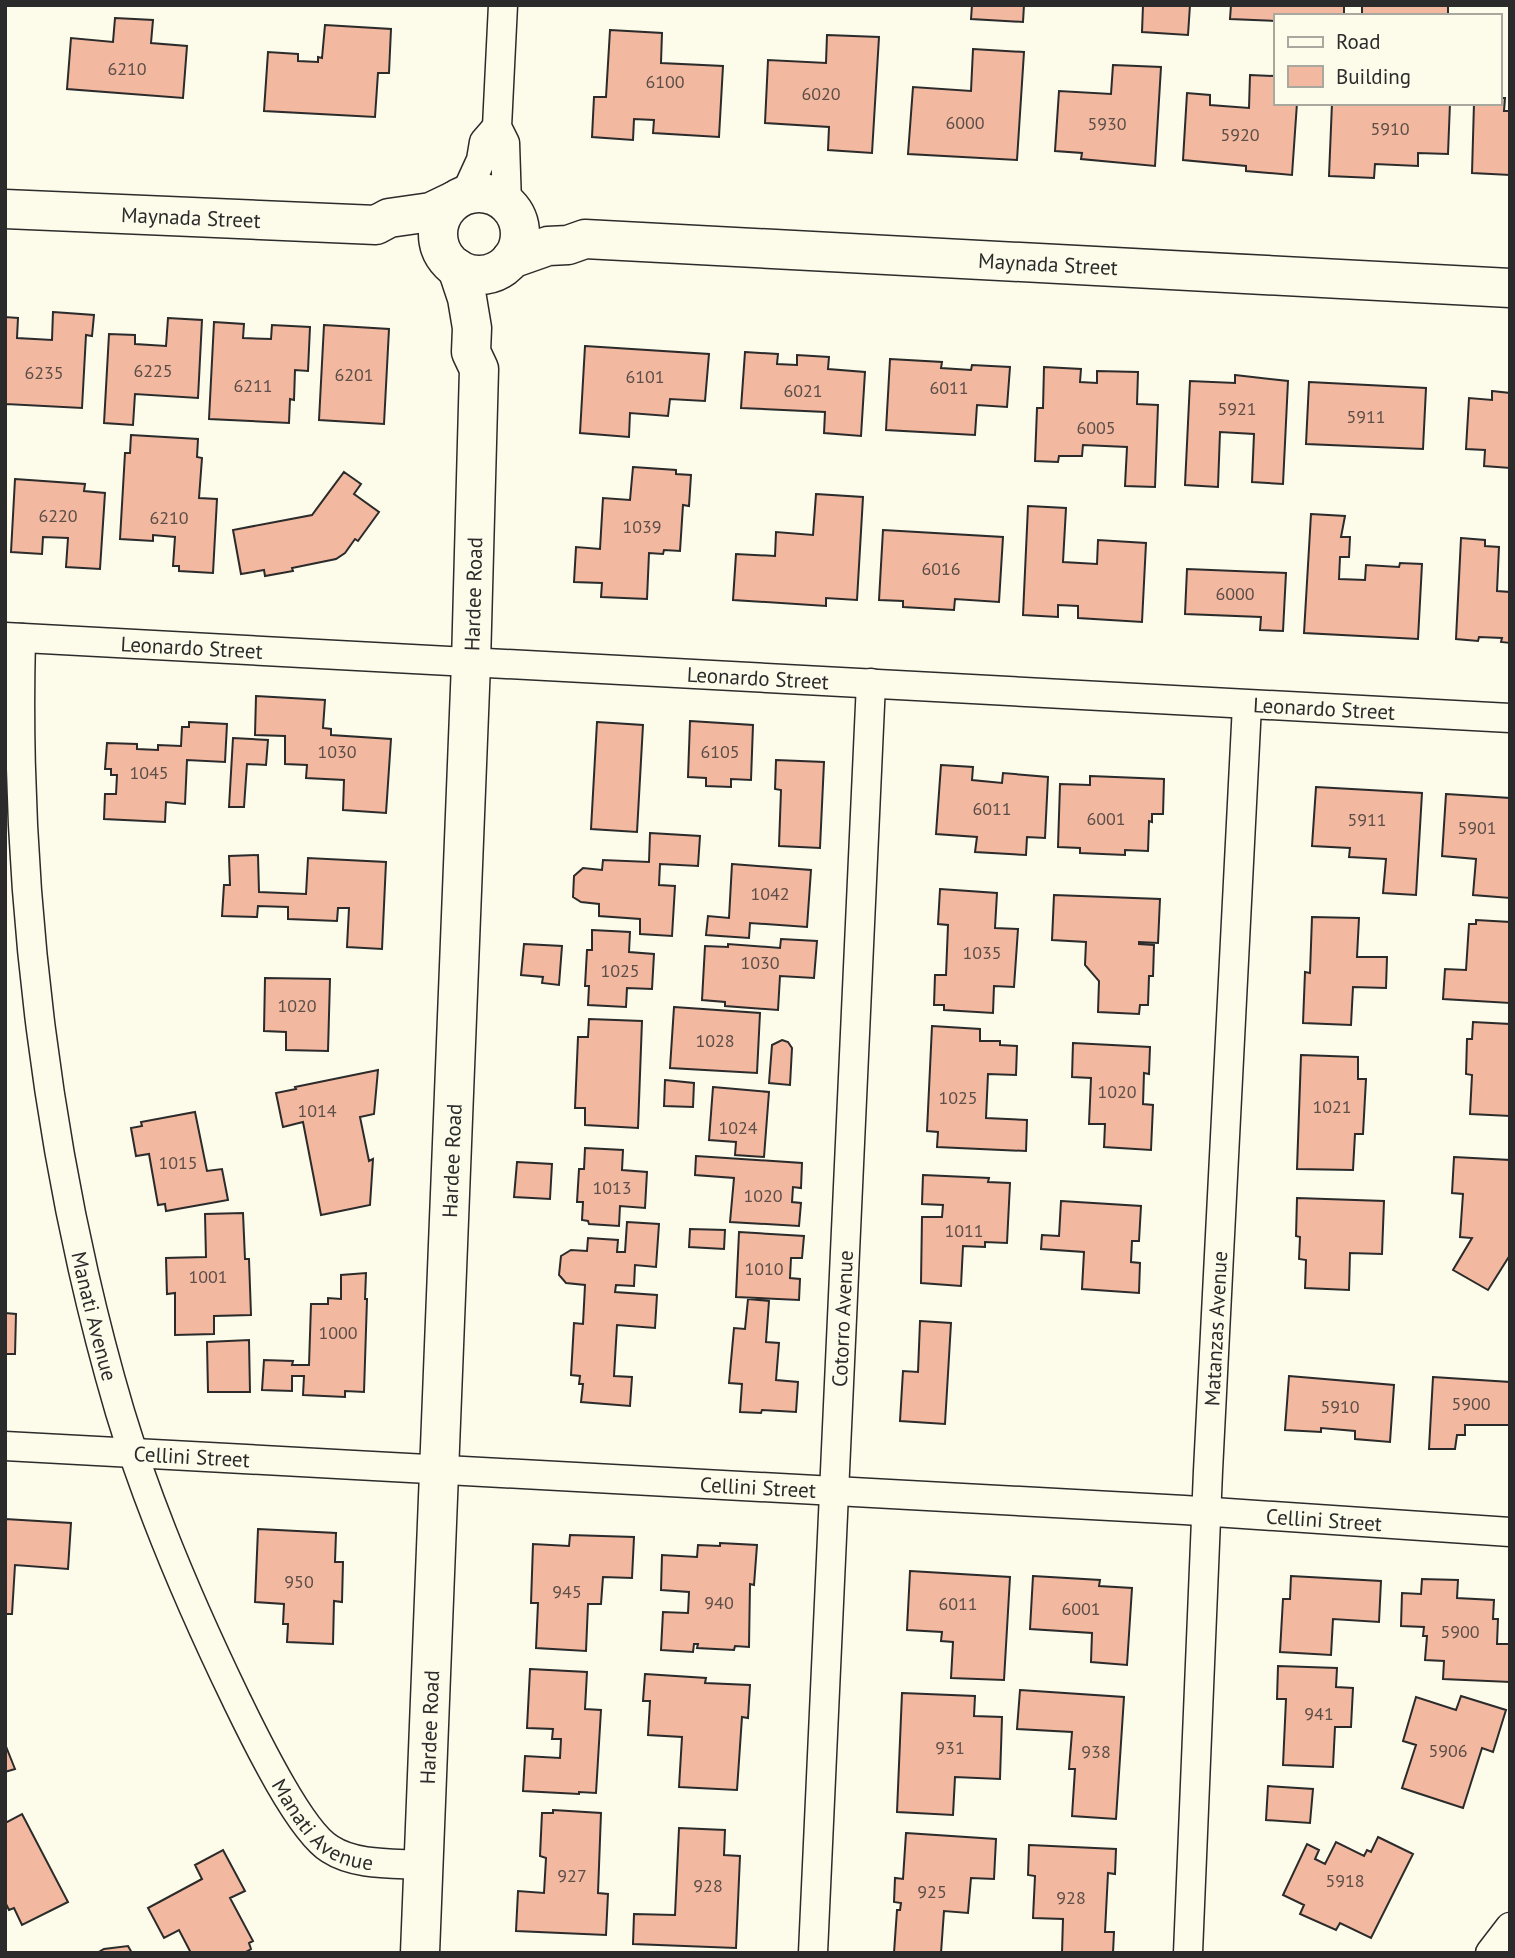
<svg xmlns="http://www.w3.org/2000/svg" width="1515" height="1958" viewBox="0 0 1515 1958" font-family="'PT Sans',sans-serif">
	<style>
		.building { fill: #f2b8a0; stroke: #2b2b2b; stroke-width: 2 }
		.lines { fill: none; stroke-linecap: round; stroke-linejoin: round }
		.street-casing { stroke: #2b2b2b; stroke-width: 31 }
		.secondary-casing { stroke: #2b2b2b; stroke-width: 41 }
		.street { stroke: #fdfbea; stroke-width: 28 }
		.secondary { stroke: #fdfbea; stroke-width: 38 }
		.labels { text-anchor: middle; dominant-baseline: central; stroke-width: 5; stroke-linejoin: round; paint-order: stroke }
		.number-label { font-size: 18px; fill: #5d4e48 }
		.street-label { font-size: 21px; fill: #2b2b2b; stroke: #fdfbea }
	</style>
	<rect width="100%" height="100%" fill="#fdfbea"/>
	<path class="building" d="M972,5H1024L1023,22L971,19Z
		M1143,5H1190L1188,35L1142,32Z
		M1231,5H1344V16H1275V21L1230,19Z
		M1362,5H1448V16H1362Z
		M115,18L153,20L151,43L187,46L183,98L67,89L71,38L113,42Z
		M325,25L391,29L389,73H378L375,117L264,111L268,52L298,54V61L318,62V57L322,58Z
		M610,30L662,33L661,63L723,66L719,137L653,133L654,120L634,119L633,140L592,137L594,97H606Z
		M827,35L879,37L872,153L828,150L829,127L765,123L768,60L826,63Z
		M973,49L1024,52L1017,160L908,154L913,87L971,91Z
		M1113,65L1161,67L1155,166L1081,159L1082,153L1055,151L1059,91L1111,94Z
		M1250,75L1275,76V103H1297L1292,175L1246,171V166L1183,160L1187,93L1210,95V105L1249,108Z
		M1499,98H1505L1504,111H1510V175L1472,173L1474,103H1499Z
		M1332,103H1450L1448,154L1418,153V166L1375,164L1374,178L1329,176Z
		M53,312L94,315L92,336L86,335L82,408L6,404L5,408V317L18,318L17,338L52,340Z
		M168,318L202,320L198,398L135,394L133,425L104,423L109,334L135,335V344L166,346Z
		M214,322L244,324L243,338L271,339L272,325L310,327L308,371L295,370L294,400L290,399L289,423L209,419Z
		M324,325L389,329L384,424L319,420Z
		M585,346L709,354L705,401L670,399L668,416L630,413L629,437L580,433Z
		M745,352L778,354L777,364L797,365V355L829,357L828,369L865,372L861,436L824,433L825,412L741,408Z
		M890,359L942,362L941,368L971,370L972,365L1010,367L1007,407L977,405L975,435L886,430Z
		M1044,367L1081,369L1080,382L1097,383V371L1138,372L1137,404L1158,405L1155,487L1125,486L1127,447L1083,445L1082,456H1059L1058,462L1035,461L1037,408H1043Z
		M1235,375L1288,381L1283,484L1252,482L1254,434L1220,432L1218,487L1185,485L1190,381L1235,383Z
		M1309,382L1426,388L1423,449L1306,444Z
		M1492,391L1510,393V468L1484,466L1485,450L1466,449L1469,398L1492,400Z
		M131,435L198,439L197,457L202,458L199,498L217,499L213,573L179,571V566H173L175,537L153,535V541L120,539L125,453H130Z
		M633,467L676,470V474L691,475L689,506L683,505L680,551L664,550L663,554L649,553L647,599L601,597L602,583L574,582L576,547L600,549L603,498L630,500Z
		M344,472L361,484L354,494L379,512L358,541L355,539L345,553L336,559L292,568L293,571L265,576L264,570L241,574L233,530L312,515Z
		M15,479L85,484L84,491L105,493L100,569L66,567L68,538L43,537L42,554L11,552Z
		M816,494L863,497L857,600L826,598V606L733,600L736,554L775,556L776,532L813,535Z
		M1028,506L1066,508L1063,562L1097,564L1098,540L1146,543L1142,622L1078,618V606L1058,605V617L1023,615Z
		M1311,514L1345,516L1341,537H1350L1349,557H1340L1339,579L1365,580L1366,565L1399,567L1400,563L1422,564L1418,639L1304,633Z
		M883,530L1003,537L999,602L955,599L954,610L903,607V601L879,600Z
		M1461,538L1485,540V546L1499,547L1497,591L1510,592V643L1501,642L1502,638L1479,637L1478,641L1456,639Z
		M1187,569L1286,573L1283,631L1260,630L1261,617L1185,614Z
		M256,696L325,700L323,728L331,729V735L391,739L386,813L343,810L344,780L306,778L307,765L285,764V736L255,735Z
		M690,721L753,725L751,780L731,779V787L706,786V778L688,777Z
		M189,722L227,724L225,762L187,760L185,804L166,802L165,822L104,819L105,794H116L117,775H111V769H105L107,743L137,744V749L158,750V745L181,746L182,727H189Z
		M597,722L643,725L637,832L591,829Z
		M233,738L268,740L266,765L247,764L244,807H229Z
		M776,760L824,762L820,848L779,846L781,790L775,789Z
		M941,765L973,767L972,780L1002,783L1003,773L1048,777L1045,838L1027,837L1026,855L975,852L977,837L936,834Z
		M1090,776L1164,779L1163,814H1152V822L1149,821L1148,851L1125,850V855L1080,853V848L1058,847L1060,784L1090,785Z
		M1316,787L1422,793L1416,895L1383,893L1386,859L1349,857L1350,848L1312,846Z
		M1446,794L1510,798V898L1473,895L1476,859L1442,856Z
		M650,833L700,836L698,866L660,864L659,885L675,886L672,936L640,934V919L599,916V904L581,902L573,897L574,876L583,868L602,870L603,860L649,862Z
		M258,855L259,892L306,894L308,858L386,862L382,949L347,947L349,908H338L337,921L288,919V907L258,906L257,917L222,916L224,885H230L229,856Z
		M732,864L811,870L807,927L750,923L749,938L706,935L708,916L729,918Z
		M940,889L997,893L995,928L1018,929L1014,987L994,986L993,1013L944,1010V1005H934L935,975H946L948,925L938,924Z
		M1054,895L1160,899L1158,943L1139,942V944L1154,945L1153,976H1149L1148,1005H1140L1139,1014L1098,1012L1099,981L1085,965L1086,942L1052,940Z
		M1312,917L1359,918L1357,957H1387L1386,988L1353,987L1351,1025L1303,1023L1305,972L1310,973Z
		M1476,920L1510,922V1003L1443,999L1445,969L1466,970L1469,924H1476Z
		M592,930L630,932L629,952L654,954L652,989L627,988L626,1007L588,1005L589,986H585L587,950H592Z
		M781,939L817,941L814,978L780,976L778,1010L725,1006V1002L702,1000L705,946L728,947V944L780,948Z
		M524,944L562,946L559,985L542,983L543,977L521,975Z
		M265,978L330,979L328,1051L286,1050V1032L264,1031Z
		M674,1007L760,1013L757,1073L670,1068Z
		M589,1019L642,1021L638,1128L585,1125V1108H575L578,1037H588Z
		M1473,1022L1510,1024V1116L1470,1114L1472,1075L1466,1074L1467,1039H1472Z
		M932,1026L980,1029V1041H1000V1045L1017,1046L1016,1075L988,1074L986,1118L1027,1120L1026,1151L937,1147L938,1132L927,1131Z
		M782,1040L788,1042L792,1048L790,1085L769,1083L772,1045Z
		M1073,1043L1150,1047L1149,1074L1144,1073L1143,1104L1153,1105L1151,1150L1104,1147L1105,1124H1089L1091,1078L1072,1077Z
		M1301,1055L1358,1057V1079H1366L1363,1134H1355L1353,1170L1297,1169Z
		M378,1070L374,1114L360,1117L369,1161L373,1159L370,1205L321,1215L303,1122L283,1127L276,1093L296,1089L295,1087Z
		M665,1080L694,1083L693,1107L664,1106Z
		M713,1087L769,1092L764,1157L735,1155L736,1142L709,1140Z
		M195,1112L207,1171L222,1169L228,1200L166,1211L165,1204L158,1205L149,1154L136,1156L131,1128L142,1126L141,1122Z
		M585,1148L623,1150L622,1170L647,1172L645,1208L620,1206L619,1226L589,1224L588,1221L582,1220L583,1202H577L579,1169H584Z
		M696,1156L802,1163L801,1188L793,1187L792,1202L801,1203L799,1226L730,1222L734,1178L695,1175Z
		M1454,1157L1510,1160V1255L1488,1290L1453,1270L1472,1238L1460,1237L1463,1194L1452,1193Z
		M517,1162L552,1164L550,1199L514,1197Z
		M923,1175L989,1178L988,1182L1010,1183L1007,1243L985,1242V1247L963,1246L961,1286L921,1283L922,1217H942L943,1205L922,1204Z
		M1297,1198L1384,1201L1382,1254L1350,1253L1349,1290L1305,1288L1306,1260L1299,1259L1300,1237L1296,1236Z
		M1061,1201L1141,1206L1139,1241H1132L1131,1262L1140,1263L1139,1293L1082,1289L1084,1252L1041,1249L1042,1235L1059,1236Z
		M243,1213L245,1259H249L251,1315L214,1316V1334L175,1335V1293L167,1294L166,1258L206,1257L205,1214Z
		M627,1222L659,1224L656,1267L635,1265L634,1286L616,1285L615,1292L657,1295L655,1328L617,1325L614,1376L632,1377L630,1406L581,1402L583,1384H579L580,1376L571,1375L574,1323L583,1324L585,1285L566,1283L559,1275L561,1256L571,1250L587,1251L588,1238L618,1240L617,1252H625Z
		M690,1229L725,1230L724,1249L689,1247Z
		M739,1232L804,1236L802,1258H791L790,1278L800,1279L799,1300L736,1297Z
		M366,1273L365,1299H367L364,1392L345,1391V1397L303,1395L304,1376H292V1391L262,1390L264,1360L293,1361L292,1365H309L311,1304H328V1298L341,1299V1275Z
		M748,1299L769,1301L766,1342L779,1343L776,1380L798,1382L796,1412L762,1410L761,1413L740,1412L742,1384L729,1383L734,1328L745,1329Z
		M5,1313L16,1314L15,1354H5Z
		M920,1321L951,1323L945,1424L900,1421L903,1371L918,1372Z
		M249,1340L250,1392H208L207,1342Z
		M1289,1376L1394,1385L1390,1442L1355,1439V1431L1321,1428V1432L1285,1430Z
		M1433,1377L1510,1382V1425H1465V1435H1457L1455,1449H1429Z
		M5,1519L71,1523L68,1569L15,1565L12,1614H5Z
		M258,1529L336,1533L335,1562H343L342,1602L334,1601L333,1644L287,1642L288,1624H283L284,1604L255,1602Z
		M570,1535L634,1537L632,1578L603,1577L601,1604H588L586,1651L536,1648L538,1603H531L533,1544L569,1546Z
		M720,1543L757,1545L754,1585L750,1584L749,1647L735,1646L734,1650L697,1648L698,1644H694L693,1652L661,1650L663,1612L688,1613L689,1592L661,1590L662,1555L697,1557L698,1545L720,1546Z
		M910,1571L1010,1577L1004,1680L951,1678L953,1642L941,1641L942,1632L907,1630Z
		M1033,1576L1100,1580L1099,1586L1132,1588L1127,1665L1091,1662L1092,1633L1030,1629Z
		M1291,1576L1381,1581L1379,1622L1333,1619L1331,1655L1280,1652L1283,1599H1290Z
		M1422,1579L1458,1580L1457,1598L1494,1600L1493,1619H1498L1497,1644H1510V1682L1443,1679L1444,1661L1425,1660L1427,1636H1423L1424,1627L1401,1626L1402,1593L1421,1594Z
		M1278,1666L1337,1668L1336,1687L1353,1688L1351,1727H1335L1333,1767L1283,1765L1286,1699H1277Z
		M530,1669L587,1672L585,1709L601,1710L596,1793L579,1792V1794L523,1791L525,1756L560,1758L561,1739H552L553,1729L527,1728Z
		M645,1674L706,1678L705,1683L750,1685L748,1718L742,1717L737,1790L679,1787L682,1737L648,1735L650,1701H643Z
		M1020,1690L1124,1697L1116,1819L1072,1816L1075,1769H1069L1072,1732L1017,1729Z
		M902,1693L975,1696L974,1716L1002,1717L1000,1779L955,1777L953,1815L897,1812Z
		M1461,1696L1506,1710L1493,1752L1482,1748L1463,1808L1402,1788L1416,1745L1403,1741L1416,1697L1456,1710Z
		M5,1744L15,1769L5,1772Z
		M1268,1786L1313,1789L1310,1823L1266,1820Z
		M553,1810L601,1813L598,1893L608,1894L606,1935L516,1931L518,1891L544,1893L546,1858L540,1856L542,1813H553Z
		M22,1814L68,1902L22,1925L14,1908L9,1910L5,1902V1823Z
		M679,1828L725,1830L724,1855L740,1856L736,1948L633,1944L634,1914L675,1915Z
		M906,1833L996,1839L994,1879L971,1878L968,1913L944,1911L941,1953H894L897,1910H900L901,1903L894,1902L895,1878L903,1879Z
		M1378,1837L1413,1854L1371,1938L1340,1923L1336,1930L1300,1914L1304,1905L1283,1895L1307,1844L1319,1850L1315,1859L1325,1864L1336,1842L1364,1856L1367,1850L1371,1852Z
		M1029,1845L1116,1849L1115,1874L1108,1873L1105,1932H1114L1113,1953H1062L1063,1919L1033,1918L1035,1876L1028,1875Z
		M223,1850L245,1891L230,1898L253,1941L249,1943L251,1949L244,1953H191L179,1930L164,1938L148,1908L202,1879L195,1865Z
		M128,1946L132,1953H97L104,1949Z"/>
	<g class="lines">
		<defs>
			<g id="street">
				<path d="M503,5L497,127L505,143L507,204"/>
				<path d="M465,195L481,160L484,142L497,127"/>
				<path id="s1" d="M5,637L1510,718"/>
				<path id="s2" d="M21,638C14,892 48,1168 120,1412C150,1511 191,1606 236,1699C253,1734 299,1830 330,1849C356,1866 394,1863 424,1865"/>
				<path id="s3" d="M5,1446L1184,1510L1510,1532"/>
				<path id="s4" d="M813,1953L871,683"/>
				<path id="s5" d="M1188,1953L1208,1471L1247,705"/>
				<path d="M1490,1953L1510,1927"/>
			</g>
			<g id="secondary">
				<circle cx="479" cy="234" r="41"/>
				<path id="s6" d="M5,209L376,225L389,218L431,212L454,201"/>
				<path id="s7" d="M511,259L548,246L568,245L585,239L1510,288"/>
				<path id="s8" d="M420,1953L471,663L479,369L471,352L472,328L467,298L457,268"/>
			</g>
		</defs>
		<use href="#street" class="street-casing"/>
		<use href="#secondary" class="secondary-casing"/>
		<use href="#street" class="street"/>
		<use href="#secondary" class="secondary"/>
	</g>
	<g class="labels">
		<g class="number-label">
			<text x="127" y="68">6210</text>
			<text x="665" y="81">6100</text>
			<text x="821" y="93">6020</text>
			<text x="965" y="122">6000</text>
			<text x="1107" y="123">5930</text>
			<text x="1390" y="128">5910</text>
			<text x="1240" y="134">5920</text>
			<text x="153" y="370">6225</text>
			<text x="44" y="372">6235</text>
			<text x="354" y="374">6201</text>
			<text x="645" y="376">6101</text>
			<text x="253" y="385">6211</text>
			<text x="949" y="387">6011</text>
			<text x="803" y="390">6021</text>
			<text x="1237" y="408">5921</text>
			<text x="1366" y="416">5911</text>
			<text x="1096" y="427">6005</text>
			<text x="58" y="515">6220</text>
			<text x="169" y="517">6210</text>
			<text x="642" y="526">1039</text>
			<text x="941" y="568">6016</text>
			<text x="1235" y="593">6000</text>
			<text x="337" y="751">1030</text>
			<text x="720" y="751">6105</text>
			<text x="149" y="772">1045</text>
			<text x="992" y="808">6011</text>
			<text x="1106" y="818">6001</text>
			<text x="1367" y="819">5911</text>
			<text x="1477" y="827">5901</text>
			<text x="770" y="893">1042</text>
			<text x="982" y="952">1035</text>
			<text x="760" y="962">1030</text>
			<text x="620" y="970">1025</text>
			<text x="297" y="1005">1020</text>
			<text x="715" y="1040">1028</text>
			<text x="1117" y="1091">1020</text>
			<text x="958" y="1097">1025</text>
			<text x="1332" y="1106">1021</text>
			<text x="317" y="1110">1014</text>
			<text x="738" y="1127">1024</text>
			<text x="178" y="1162">1015</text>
			<text x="612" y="1187">1013</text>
			<text x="763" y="1195">1020</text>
			<text x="964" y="1230">1011</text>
			<text x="764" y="1268">1010</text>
			<text x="208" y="1276">1001</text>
			<text x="338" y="1332">1000</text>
			<text x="1471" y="1403">5900</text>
			<text x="1340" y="1406">5910</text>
			<text x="299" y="1581">950</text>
			<text x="567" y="1591">945</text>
			<text x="719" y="1602">940</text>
			<text x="958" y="1603">6011</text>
			<text x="1081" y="1608">6001</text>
			<text x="1460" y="1631">5900</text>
			<text x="1319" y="1713">941</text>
			<text x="950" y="1747">931</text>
			<text x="1448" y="1750">5906</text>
			<text x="1096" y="1751">938</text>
			<text x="572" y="1875">927</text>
			<text x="1345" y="1880">5918</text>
			<text x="708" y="1885">928</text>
			<text x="932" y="1891">925</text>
			<text x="1071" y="1897">928</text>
		</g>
		<g class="street-label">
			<text stroke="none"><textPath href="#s6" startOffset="186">Maynada Street</textPath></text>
			<text stroke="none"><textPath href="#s7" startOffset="541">Maynada Street</textPath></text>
			<text stroke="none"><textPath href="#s8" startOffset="1360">Hardee Road</textPath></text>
			<text stroke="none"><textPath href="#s1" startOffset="187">Leonardo Street</textPath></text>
			<text stroke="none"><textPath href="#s1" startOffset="754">Leonardo Street</textPath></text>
			<text stroke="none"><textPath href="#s1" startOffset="1321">Leonardo Street</textPath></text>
			<text stroke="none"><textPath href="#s8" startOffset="793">Hardee Road</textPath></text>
			<text stroke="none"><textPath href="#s2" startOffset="684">Manati Avenue</textPath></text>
			<text stroke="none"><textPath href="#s4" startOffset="635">Cotorro Avenue</textPath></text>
			<text stroke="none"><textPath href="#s5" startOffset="625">Matanzas Avenue</textPath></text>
			<text stroke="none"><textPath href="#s3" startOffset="187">Cellini Street</textPath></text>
			<text stroke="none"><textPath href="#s3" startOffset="754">Cellini Street</textPath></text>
			<text stroke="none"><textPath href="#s3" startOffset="1321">Cellini Street</textPath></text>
			<text stroke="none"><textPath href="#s8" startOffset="226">Hardee Road</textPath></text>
			<text stroke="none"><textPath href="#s2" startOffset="1251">Manati Avenue</textPath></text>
		</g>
	</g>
	<rect width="1515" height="1958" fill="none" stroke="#2b2b2b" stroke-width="14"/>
	<rect x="1274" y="14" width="228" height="91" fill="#fdfbea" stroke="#a9a89e" stroke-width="2"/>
	<rect x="1288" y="37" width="35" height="10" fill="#fdfbea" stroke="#a9a89e" stroke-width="2"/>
	<text x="1336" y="49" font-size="21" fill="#2b2b2b">Road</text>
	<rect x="1288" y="66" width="35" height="21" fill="#f2b8a0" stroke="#a9a89e" stroke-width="2"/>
	<text x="1336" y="84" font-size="21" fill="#2b2b2b">Building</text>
</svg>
